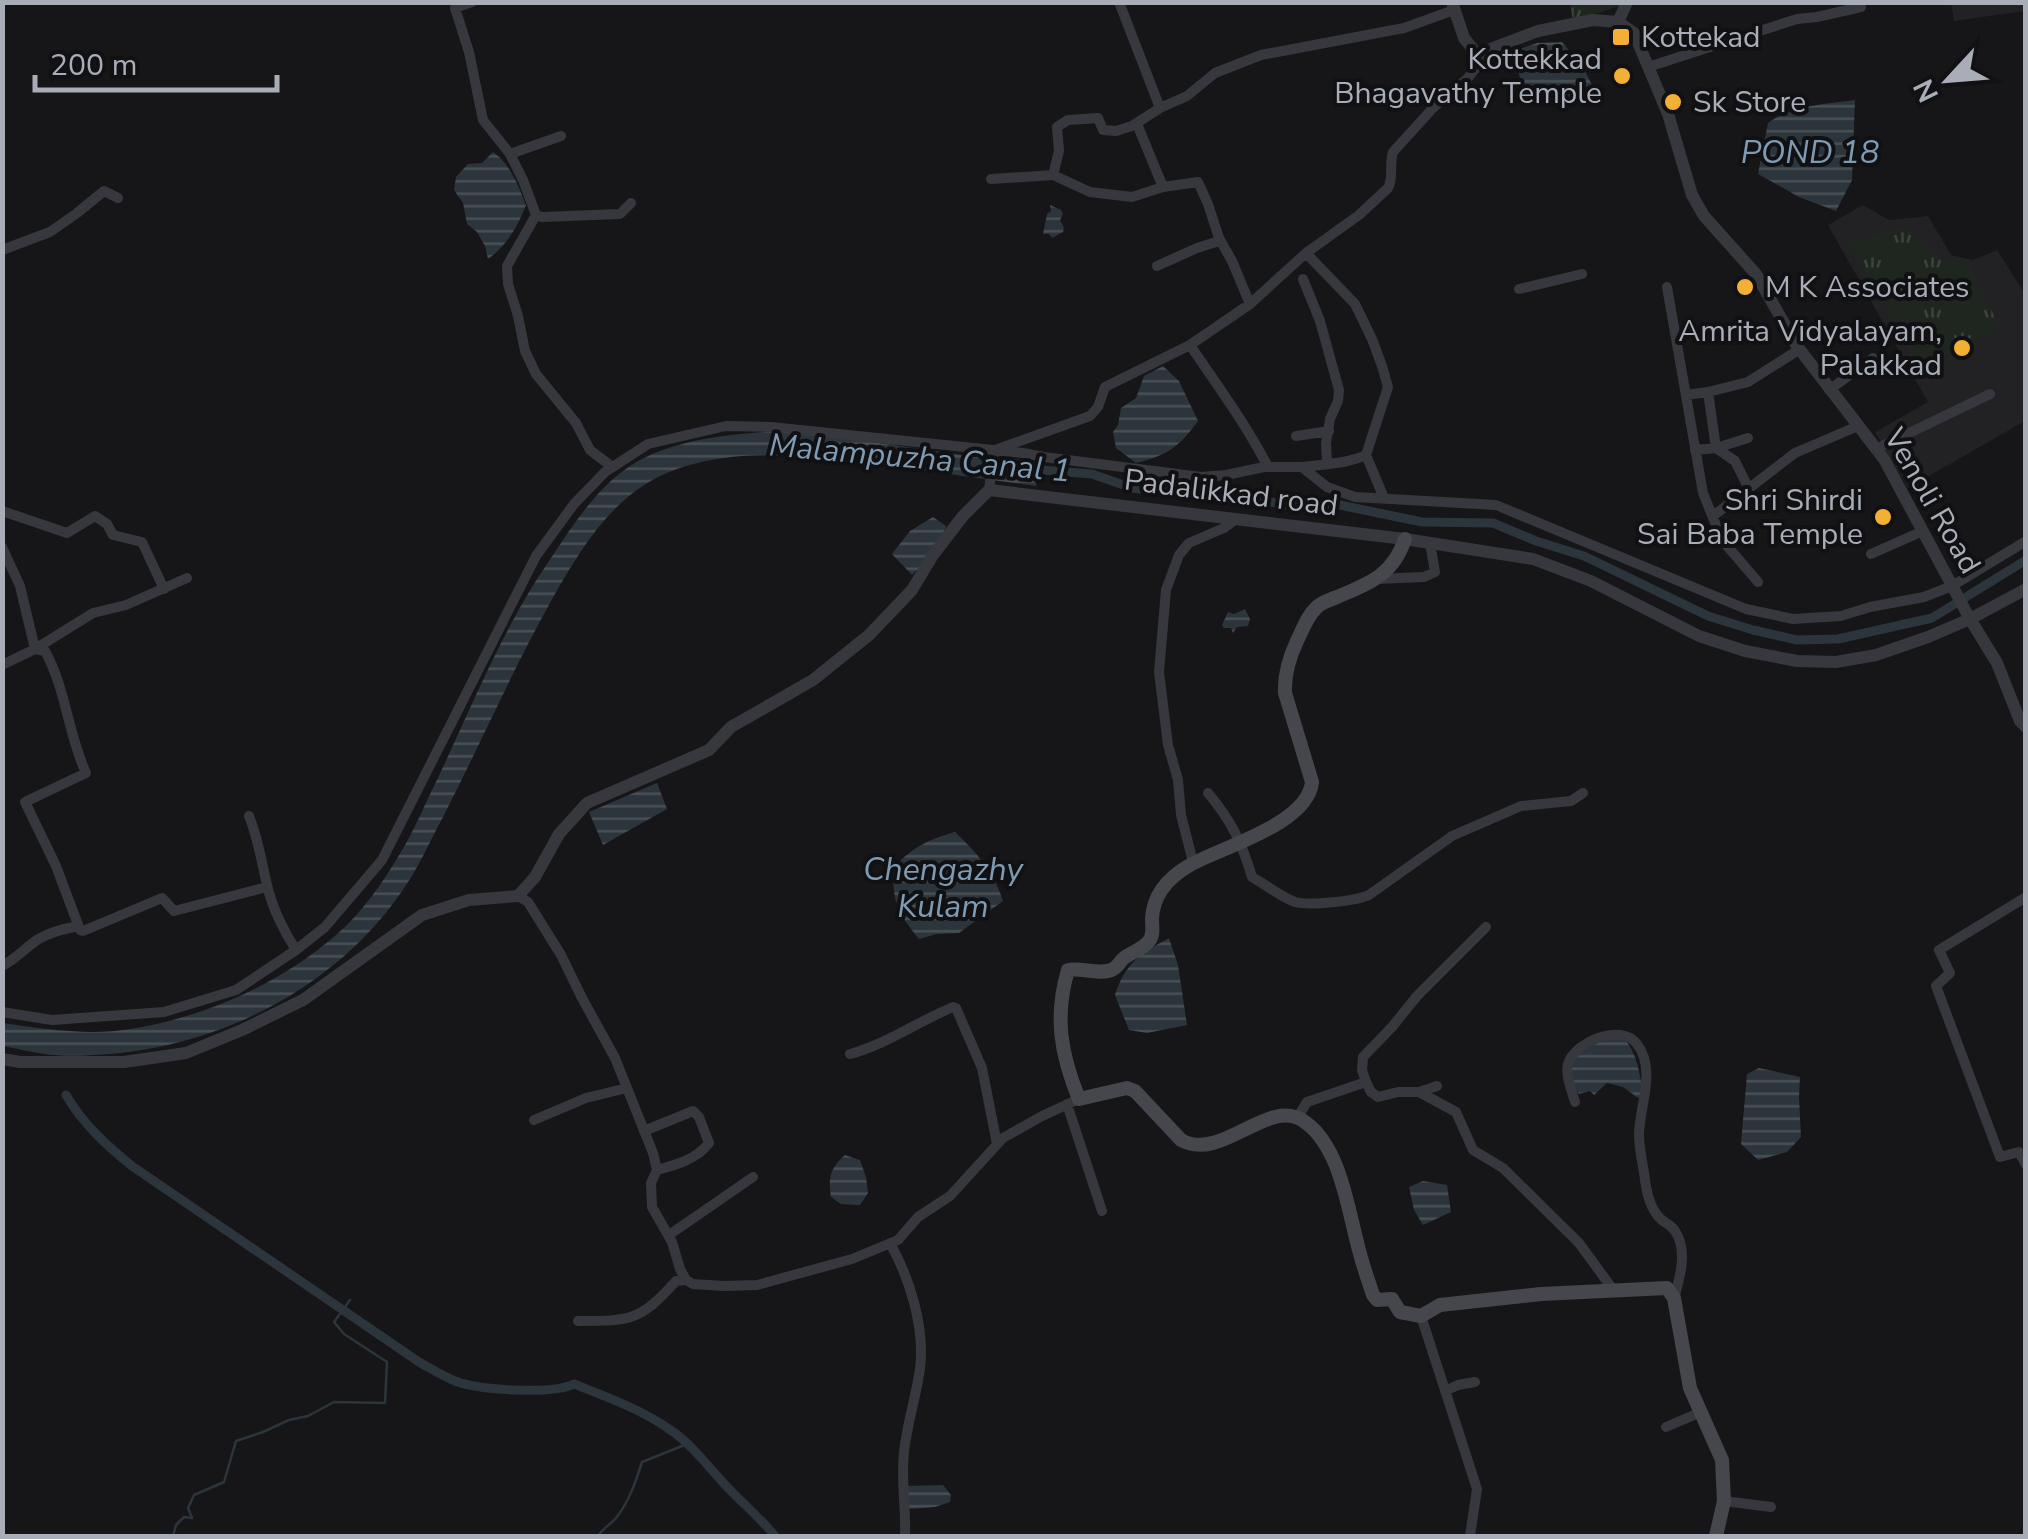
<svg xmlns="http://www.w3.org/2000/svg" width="2028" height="1539" viewBox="0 0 2028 1539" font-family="'Nunito Sans',sans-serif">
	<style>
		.built { fill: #222225 }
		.park { fill: url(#park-tufts) }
		.water { fill: url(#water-rules) }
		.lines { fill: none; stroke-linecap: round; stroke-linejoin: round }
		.stream { stroke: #2c353c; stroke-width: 2.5 }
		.canal { stroke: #2c353c; stroke-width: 9 }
		.minor { stroke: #37383d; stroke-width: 10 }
		.tertiary { stroke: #37383d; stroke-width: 12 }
		.secondary { stroke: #45474d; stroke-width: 14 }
		.poi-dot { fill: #f2b134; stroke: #111113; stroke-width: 4 }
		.labels { text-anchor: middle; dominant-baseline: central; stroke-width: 8; stroke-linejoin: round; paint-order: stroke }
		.poi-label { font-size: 30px; fill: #a8adb8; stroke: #111113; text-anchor: start }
		.street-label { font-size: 30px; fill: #a8adb8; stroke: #111113 }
		.water-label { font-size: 32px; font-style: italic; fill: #7f9bb3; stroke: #111113 }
	</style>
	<defs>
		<pattern id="park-tufts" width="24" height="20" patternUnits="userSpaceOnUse" patternTransform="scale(2.5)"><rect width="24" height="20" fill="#1e261f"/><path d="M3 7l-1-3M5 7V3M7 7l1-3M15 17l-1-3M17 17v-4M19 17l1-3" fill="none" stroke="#3c433d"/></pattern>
		<pattern id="water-rules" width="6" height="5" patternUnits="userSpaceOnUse" patternTransform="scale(2.5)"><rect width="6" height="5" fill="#2c353c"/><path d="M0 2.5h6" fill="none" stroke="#485056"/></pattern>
	</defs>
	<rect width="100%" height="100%" fill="#161618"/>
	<path class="built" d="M1951,3H2025V11L1954,21Z
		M1863,205L1889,220L1928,216L1951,255L1973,260L1997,250L2025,294V421L1908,488L1875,432L1928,402L1828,225Z"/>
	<path class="park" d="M1570,3H1623L1619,6L1573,21Z
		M1906,228L1943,261L1967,260L2000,328L1921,367L1848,243Z"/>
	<path class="water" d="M1562,42L1583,67L1593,87L1584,100L1526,105L1514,51L1537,43Z
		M1855,100L1852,180L1836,211L1799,197L1758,174L1768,123C1792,105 1827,104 1855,100Z
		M493,152C511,165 518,185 526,205C517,228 507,245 488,259L485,246L477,232L467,224L463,203L454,190L456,177L468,164L482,163Z
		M1050,205L1061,210L1063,214L1060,220L1064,228L1063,232L1052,238L1049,234H1043L1047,214L1051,211Z
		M1163,366L1179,381L1198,421C1179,447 1168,455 1136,463L1116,448L1113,432L1118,425L1121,408L1136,398L1144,376Z
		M795,431L990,459L1013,457L1037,468L1036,486C984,479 931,471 879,465C811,457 743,446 677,469C615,490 580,549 550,603C511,673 479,747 442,819C431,839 422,860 410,879C336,997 193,1062 55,1055C37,1054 20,1049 3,1046L2,1023C45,1029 88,1036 131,1029C210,1016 289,980 347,925C370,902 389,873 405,845C416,826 425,804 435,784C471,709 502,629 549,561C575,522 602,478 646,457C690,436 747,432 795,431Z
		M933,517L946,526C940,546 926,561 912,575L892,554L910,531Z
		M1245,609L1250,619L1248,626L1237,627L1233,633L1231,628H1224L1222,625L1228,612L1234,614Z
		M657,783L667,809L603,845L589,812Z
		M955,832C977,853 994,872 1003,901L959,933L937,934L919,939C897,911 893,904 893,868C913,847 927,840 955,832Z
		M1169,938L1178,965L1187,1025L1147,1033L1129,1030L1115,995C1126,962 1140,954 1169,938Z
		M1619,1032C1637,1051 1639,1069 1643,1094L1638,1098L1623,1087L1607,1083L1594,1095L1590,1091L1579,1094L1575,1088L1570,1062L1588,1048Z
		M1759,1068L1800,1077L1799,1097L1801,1137L1787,1152L1758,1160L1741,1144L1747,1074Z
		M845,1155L860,1160L866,1177L868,1193L860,1205L841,1204L831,1197C828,1178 830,1168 845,1155Z
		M1423,1181L1447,1185L1451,1212L1423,1225L1414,1210L1409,1187Z
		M943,1485L951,1495L950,1502L935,1507L909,1509L907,1486Z"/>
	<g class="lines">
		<path class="stream" d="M173,1536L176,1525L184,1517L192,1518L188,1508L194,1495L224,1482L236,1441L263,1432L289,1420L308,1416L334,1402L385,1403L387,1362L344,1334L334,1322L350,1300
			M598,1536C603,1528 610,1525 616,1518C629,1502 636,1481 642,1462L687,1444"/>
		<path class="canal" d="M1028,469L1092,474L1132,488L1194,495L1254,499L1303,508L1340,505L1422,522L1493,523L1536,541L1584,556L1708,616L1753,630L1797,640L1838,639L1932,618L2026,560
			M66,1095C83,1124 106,1145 132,1166L419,1362C430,1368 442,1376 455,1381C478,1390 552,1395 574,1384C607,1397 643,1410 672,1431C695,1447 712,1472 732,1492C747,1507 762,1520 775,1536"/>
		<path class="minor" d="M472,2L455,8L469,52L483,120L510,154L523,180L536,215
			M1119,2L1160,108
			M1648,67L1797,19L1817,17L1861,7
			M1137,124L1163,187
			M510,154L561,136
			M1053,175L1059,151L1057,127L1068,120L1098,118L1103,130L1116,131L1132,126L1160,108L1187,96L1215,73L1261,55L1404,28L1454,10
			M991,179L1053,175L1090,192L1132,197L1163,187L1198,182L1208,204L1219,238L1232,261L1250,304
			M536,215L507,266L508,284L518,316L525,351L536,374L576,423L590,450L611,466
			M536,215L542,217L620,214L631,203
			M2,250L50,232L77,213L104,191L118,198
			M1157,266L1197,248L1216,242L1219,238
			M1303,279L1320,321L1339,390L1338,401L1330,419L1326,443L1327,463
			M1667,287L1703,493L1722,540L1758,582
			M1519,289L1582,274
			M1190,345C1217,385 1246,424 1268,467
			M1829,390L1873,358
			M1708,392L1748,382L1800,349
			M1686,395L1708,392L1716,448L1735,461L1749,489
			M1296,436L1329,431
			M998,449L1090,416L1098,407L1105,387L1190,345L1250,304L1306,253L1359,215L1388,188C1394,178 1389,164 1393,152L1433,108L1467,79L1491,49
			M1876,449L1990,394
			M1695,450L1716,448L1748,438
			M1366,455L1384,498
			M1302,467C1324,464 1346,464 1366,455L1388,387L1382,366L1372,339L1355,304L1306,253
			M989,490L994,450
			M2,511L67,533L95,516L107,524L113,535L142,542L164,589
			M1713,516L1795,453L1858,426
			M2,547L20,586L35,649L45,651C66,689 68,734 86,773L25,802L56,866L80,930L83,931L162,898L174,911L267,887
			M1871,554L1923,531
			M1376,579L1424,577L1435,572L1430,543
			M2,665L35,649L93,613L126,605L187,578
			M1208,793C1231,820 1242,843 1252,877C1265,884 1281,897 1295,902C1309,906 1356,901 1369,895L1452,836L1521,806L1571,801L1583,793
			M249,816C259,841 261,860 267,885C272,907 284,932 296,950
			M1193,862L1181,815L1178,780L1168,745L1159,672L1166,590L1179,555L1189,543L1224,528L1236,519
			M518,896L528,902L561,955L582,998L615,1058L653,1153L657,1170L651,1183L652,1207L672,1242L680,1269L686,1280L693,1284L724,1286L757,1285L852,1259L898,1240L918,1217L950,1196L1003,1138L1042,1116L1079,1099
			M2026,897L1939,950L1950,973L1936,986L2000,1157L2019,1152L2026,1165
			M1486,927L1417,996L1392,1027L1363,1057L1362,1070L1366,1082L1371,1092L1378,1097L1398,1092H1419L1456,1112L1473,1150L1503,1168L1579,1243L1614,1291
			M2,966C16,959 25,948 37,940C50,932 64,929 78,926
			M2,1012L52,1020L164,1012L236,990L296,950L325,927L382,860L536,556L574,504L605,472L648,444L726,426L771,427L1023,453L1044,457L1201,477L1226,475L1264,467H1302L1327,487L1355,497L1496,505L1746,609L1793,619L1841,616L1870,607L1924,597L1952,586L2026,541
			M850,1054C887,1044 917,1022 953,1007L956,1008L982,1068L997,1144
			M1419,1092L1437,1086
			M1575,1102C1572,1091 1565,1075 1568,1064C1574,1043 1620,1022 1637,1044C1657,1070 1639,1107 1639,1135C1639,1147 1642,1160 1644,1173C1646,1188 1648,1204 1658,1216C1663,1223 1671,1224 1675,1231C1688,1250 1680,1278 1674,1298
			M1067,1104L1102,1211
			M1297,1118L1307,1102L1366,1082
			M534,1120L586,1098L627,1088
			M644,1131L693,1111L699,1117L709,1143C697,1159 676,1165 657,1170
			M669,1235L753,1177
			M890,1243C910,1279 925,1327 920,1369C916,1397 907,1424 904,1452C901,1481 906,1508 905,1536
			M1421,1316L1477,1489L1470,1536
			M578,1321C631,1321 640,1321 676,1281L686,1280
			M1445,1391L1458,1385L1475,1382
			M1666,1427L1701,1412
			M1724,1501L1771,1507"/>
		<path class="tertiary" d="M1452,2L1464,38L1477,54L1538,31L1593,20L1618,22L1634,33L1668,114L1692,195L1704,216L1756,274L1797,346L1884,459L1970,619L1997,663L2020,721L2026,727
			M1618,22L1627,2
			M2,1059L20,1062H124L186,1053L242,1030L303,1000L422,915L469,900L518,896L535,877L559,834L587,803L709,750L731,727L813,680L869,635L912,590L933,555L963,516L989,490L1405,539L1533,559L1591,581L1699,636L1745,651L1797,661L1836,662L1876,655L1928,637L1970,619L2026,589"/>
		<path class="secondary" d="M1405,539C1393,575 1370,583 1337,597C1330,600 1322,602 1317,607C1307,616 1303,629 1297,641C1289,658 1284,674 1285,693L1312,782C1308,824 1222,847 1190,865C1169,877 1153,894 1152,919C1152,926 1154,935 1149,941C1143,949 1132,952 1124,958C1120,961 1118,967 1113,969C1102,976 1081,967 1068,970C1054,1017 1061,1055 1079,1099L1127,1088L1135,1091L1181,1140C1222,1163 1269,1095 1305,1122C1339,1146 1347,1204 1357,1242C1361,1260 1367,1277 1373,1295L1377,1300L1392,1299L1400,1312L1421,1316L1440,1305L1541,1294L1667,1288L1674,1298L1690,1388L1722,1460L1724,1501L1716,1536"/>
	</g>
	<g class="poi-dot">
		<rect x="1611" y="27" width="20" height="20" rx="5"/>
		<circle cx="1622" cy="76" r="10"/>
		<circle cx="1673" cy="102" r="10"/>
		<circle cx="1745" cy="287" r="10"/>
		<circle cx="1962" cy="348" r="10"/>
		<circle cx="1883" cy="517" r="10"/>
	</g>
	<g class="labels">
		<g class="poi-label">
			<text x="1641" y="37">Kottekad</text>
			<text x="1602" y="59" text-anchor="end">Kottekkad<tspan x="1602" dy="34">Bhagavathy Temple</tspan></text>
			<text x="1693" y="102">Sk Store</text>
			<text x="1765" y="287">M K Associates</text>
			<text x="1942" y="331" text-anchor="end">Amrita Vidyalayam,<tspan x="1942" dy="34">Palakkad</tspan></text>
			<text x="1863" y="500" text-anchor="end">Shri Shirdi<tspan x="1863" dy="34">Sai Baba Temple</tspan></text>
		</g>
		<g class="street-label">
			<text transform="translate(1231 493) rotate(7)">Padalikkad road</text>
			<text transform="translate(1932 501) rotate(60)">Venoli Road</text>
		</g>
		<g class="water-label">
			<text x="1810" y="152">POND 18</text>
			<text transform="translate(920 458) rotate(5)">Malampuzha Canal 1</text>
			<text x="943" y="869">Chengazhy<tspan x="943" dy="37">Kulam</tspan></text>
		</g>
	</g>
	<rect width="2028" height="1539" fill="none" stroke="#a8adb8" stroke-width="10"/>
	<g transform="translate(1948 80) rotate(244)" stroke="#111113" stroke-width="8" paint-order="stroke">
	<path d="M0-8L18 38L0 25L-18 38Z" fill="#a8adb8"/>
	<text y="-15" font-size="28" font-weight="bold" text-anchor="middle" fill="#a8adb8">N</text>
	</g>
	<path d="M35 75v15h242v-15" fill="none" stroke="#a8adb8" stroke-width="5"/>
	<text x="50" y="75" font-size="30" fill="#a8adb8" stroke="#111113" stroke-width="8" paint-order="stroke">200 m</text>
</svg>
